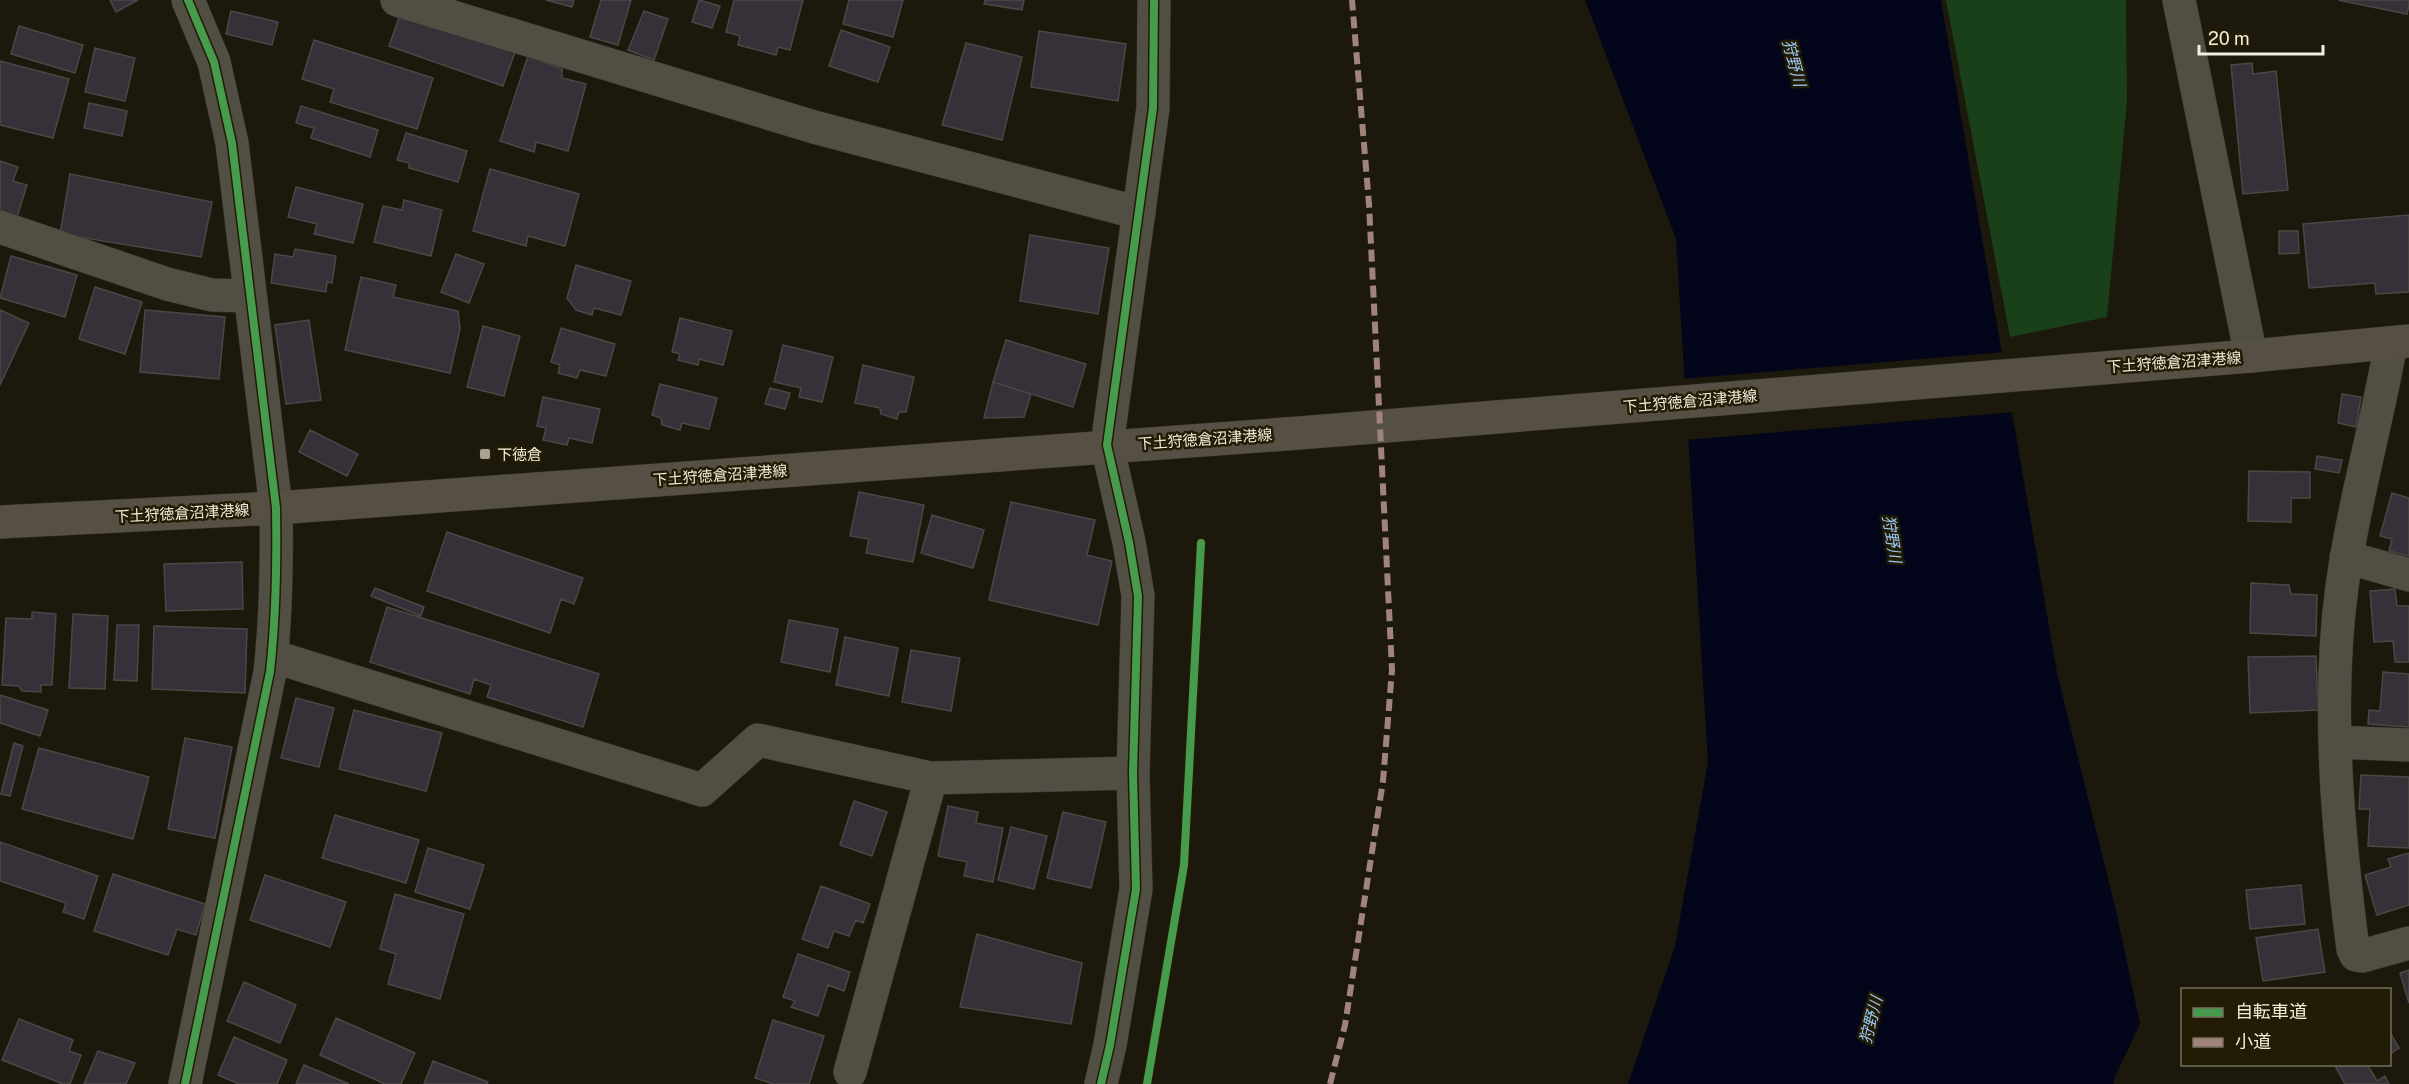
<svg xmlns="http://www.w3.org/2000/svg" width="2409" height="1084" viewBox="0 0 2409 1084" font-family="'Public Sans','Noto Sans JP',sans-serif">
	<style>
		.green { fill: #194018 }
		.water { fill: #03061a }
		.pier { fill: #1c180b }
		.building { fill: #363138; stroke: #4a4746; stroke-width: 1.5 }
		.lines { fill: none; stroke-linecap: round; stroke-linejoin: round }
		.minor-casing { stroke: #35322a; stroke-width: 34 }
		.major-casing { stroke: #35322a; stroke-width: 34 }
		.minor { stroke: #514e44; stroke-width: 33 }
		.major { stroke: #565044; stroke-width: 33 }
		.quiet { stroke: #a18479; stroke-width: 6; stroke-dasharray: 12 6; stroke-linecap: butt }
		.cycleway-casing { stroke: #231c04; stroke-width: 11 }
		.cycleway { stroke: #469c4c; stroke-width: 8 }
		.poi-dot { fill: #a7a295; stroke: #231c04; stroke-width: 2 }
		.labels { text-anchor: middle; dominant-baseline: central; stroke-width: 5; stroke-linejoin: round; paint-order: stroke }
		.street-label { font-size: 15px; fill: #f2eddf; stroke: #231c04 }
		.poi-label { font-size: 15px; fill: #f2eddf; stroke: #231c04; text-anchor: start }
		.water-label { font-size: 16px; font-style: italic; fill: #9cc7f5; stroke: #231c04 }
	</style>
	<rect width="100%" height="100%" fill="#1c180b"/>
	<path class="green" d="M1946,0H2126L2127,102L2107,317L2010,337Z"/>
	<path class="water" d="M1585,0H1941L2057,673L2118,919L2140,1024L2113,1081L2114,1084H1628L1675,946L1708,762L1676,239Z"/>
	<path class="pier" d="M2005,352L2015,412L1685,440L1682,379Z"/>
	<path class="building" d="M110,0H138L116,12Z
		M546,0H574L572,7Z
		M601,0H631L618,45L590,37Z
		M699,0L720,6L712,28L692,22Z
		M734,0H803L790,50L778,47L776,55L738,45L740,36L726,32Z
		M849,0H903L893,37L843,24Z
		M985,0H1024L1022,10L984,4Z
		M2338,0H2409V5L2407,14Z
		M231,11L278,22L272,45L226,34Z
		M644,11L668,19L654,60L628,50Z
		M401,12L515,52L503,86L389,46Z
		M19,26L83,45L75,73L11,54Z
		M841,30L890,47L878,82L829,66Z
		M1039,31L1126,44L1118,101L1031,87Z
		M314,40L433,78L417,129L330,102L334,89L302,79Z
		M966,43L1022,57L1002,140L942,125Z
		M95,48L135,58L125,101L85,92Z
		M528,56L562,69V78L586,84L568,151L536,142L534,152L500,141Z
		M0,61L69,79L53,138L0,125Z
		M2252,63L2253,74L2276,71L2288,190L2243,194L2231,65Z
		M89,103L127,111L122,136L84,128Z
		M301,106L378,130L370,157L311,138L314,128L296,123Z
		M406,133L467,151L458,182L409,168V163L397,160Z
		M0,161L18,167L13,181L27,185L17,217L0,211Z
		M490,169L579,194L565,246L528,236L526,246L473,231Z
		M70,174L212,202L201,257L60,234Z
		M296,187L363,204L353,243L314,234L317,224L288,217Z
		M404,200L442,210L431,256L374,242L383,206L402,210Z
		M2409,215V292L2376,294L2375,283L2309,288L2303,224Z
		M2279,231H2298L2299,253L2279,254Z
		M1030,235L1109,248L1098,314L1020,301Z
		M295,249L336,256L332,283L327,282L326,292L271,283L275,254L293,257Z
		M456,254L484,264L469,303L441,292Z
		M11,256L77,275L65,317L0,298Z
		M576,265L631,281L621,315L594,308L592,315L576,310L567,298Z
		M361,277L396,285L393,297L458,311L460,329L450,373L345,350Z
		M95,287L142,302L125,354L79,339Z
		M0,310L29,323L0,385Z
		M145,310L225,317L219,379L140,372Z
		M680,318L732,331L723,365L699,359L698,365L678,360L680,354L672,352Z
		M309,320L321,400L286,404L275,325Z
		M483,326L520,336L504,396L467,387Z
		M561,328L615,344L606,376L580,370L577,378L558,373L560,365L551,362Z
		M1006,340L1086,364L1073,407L993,382Z
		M783,345L833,357L822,402L799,397L801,388L774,382Z
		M863,365L914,377L906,412H899L897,419L881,414L880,408L855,403Z
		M993,382L1031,394L1024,417L984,418Z
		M660,384L717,398L709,429L682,423L680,430L662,425L661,418L652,415Z
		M770,388L790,393L785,409L765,404Z
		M2342,394L2361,397L2356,427L2338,423Z
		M543,397L600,409L592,443L569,438L567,445L543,440L546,428L537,426Z
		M310,430L358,454L347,476L299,452Z
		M2317,456L2342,460L2339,473L2315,469Z
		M2249,471L2310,472V498H2291V522L2248,521Z
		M859,492L924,505L913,562L866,553L869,539L850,536Z
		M2392,493L2409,498V556L2389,551L2392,539L2380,536Z
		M1011,502L1095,520L1087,555L1112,561L1098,625L989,600Z
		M932,515L984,530L973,568L921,553Z
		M447,532L583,578L574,604L561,599L550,633L427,591Z
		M242,562L243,609L166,611L164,564Z
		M2251,583L2289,585L2291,594L2317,595L2316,636L2250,633Z
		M375,588L424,607L421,616L371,596Z
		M2395,589L2397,606H2409V662H2395L2393,641L2374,642L2370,591Z
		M387,607L599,674L583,727L487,697L491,685L474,679L470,694L370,662Z
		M32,612L56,614L52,685H41V692L22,691L19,686L2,685L6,618L32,619Z
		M73,614L108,616L105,689L69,688Z
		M789,620L838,629L830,672L781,662Z
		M117,625H139L137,681L114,680Z
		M154,626L247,629L245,693L152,689Z
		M845,637L898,648L889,696L836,685Z
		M911,650L960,658L951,711L902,702Z
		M2316,656L2318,710L2250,713L2248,657Z
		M2383,672L2409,674V727L2368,724L2369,710L2380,711Z
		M0,695L48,710L40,736L0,723Z
		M296,698L334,708L319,767L281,758Z
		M354,710L442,733L426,791L339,769Z
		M185,738L232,747L215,838L168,829Z
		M14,743L23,746L10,796L1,794Z
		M39,748L149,777L133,839L22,809Z
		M2361,775L2409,777V848L2368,846L2370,809H2359Z
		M854,801L887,812L872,856L840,845Z
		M948,806L978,812L976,823L1003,828L993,882L964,876L967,862L938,856Z
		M1063,812L1106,822L1091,888L1047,878Z
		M335,815L419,840L406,883L322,858Z
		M1011,827L1047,836L1034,889L998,880Z
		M0,842L98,876L84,919L63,912L66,903L0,881Z
		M428,848L484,865L470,909L415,892Z
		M2409,853V905L2377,915L2365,875L2391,867L2388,859Z
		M113,874L205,904L196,935L177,929L168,955L94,931Z
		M265,875L346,902L330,947L250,920Z
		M2301,885L2305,924L2250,929L2246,890Z
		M821,886L870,904L863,923L856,920L849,936L834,931L828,948L802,939Z
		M395,894L464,914L440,999L388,984L396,954L380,949Z
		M2318,929L2325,972L2263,981L2256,938Z
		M977,934L1082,963L1071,1024L960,1007Z
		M798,954L850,972L844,991L828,985L818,1016L791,1007L795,1001L783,997Z
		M2409,970V1003L2400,973Z
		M244,982L296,1005L280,1043L227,1021Z
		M336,1018L415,1053L401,1084H385L320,1055Z
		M19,1019L73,1040L69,1051L81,1055L70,1084H63L2,1060Z
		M773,1020L824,1036L809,1084H773L755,1078Z
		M2390,1032L2399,1048L2390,1054Z
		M234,1037L287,1060L277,1084H239L218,1075Z
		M98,1051L135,1063L126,1084H84Z
		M433,1061L488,1082L487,1084H424Z
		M2334,1064H2371L2368,1066L2377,1081L2385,1076L2389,1084H2345Z
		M304,1065L349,1084H296Z"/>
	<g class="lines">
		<defs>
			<path id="minor" d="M397,0L814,127L1139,213
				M2179,0L2251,356
				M0,227L167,284L212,295L249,296
				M2391,343C2377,424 2353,505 2342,587C2326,704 2338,833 2353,949L2356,955L2362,956L2409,943
				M2346,557L2409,575
				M272,656L702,790L758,740L931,778L1133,773
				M2335,742L2409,745
				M850,1072L931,778
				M185,1084L270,672C276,617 277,563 276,508L232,143L214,62L188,0
				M1101,1084L1110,1045L1136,889L1133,773L1138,596L1129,542L1107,445L1153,108L1154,0"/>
			<path id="major" d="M0,522L276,508L1299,433L2251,356L2409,341"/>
		</defs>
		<use href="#minor" class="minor-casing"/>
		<use href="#major" class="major-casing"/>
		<use href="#minor" class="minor"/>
		<use href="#major" class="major"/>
		<path class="quiet" d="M1330,1084L1345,1025L1383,781L1392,670L1369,204L1352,0"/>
		<defs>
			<path id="cycleway" d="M185,1084L270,672C276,617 277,563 276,508L232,143L214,62L188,0
				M1101,1084L1110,1045L1136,889L1133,773L1138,596L1129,542L1107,445L1153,108L1154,0
				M1147,1084L1184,865L1201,543"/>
		</defs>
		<use href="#cycleway" class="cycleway-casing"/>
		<use href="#cycleway" class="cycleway"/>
	</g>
	<rect class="poi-dot" x="479" y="448" width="12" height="12" rx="3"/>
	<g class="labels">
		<g class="street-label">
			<text transform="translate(2174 362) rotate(-4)">下土狩徳倉沼津港線</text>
			<text transform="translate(1690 401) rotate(-5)">下土狩徳倉沼津港線</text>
			<text transform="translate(1205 439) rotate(-4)">下土狩徳倉沼津港線</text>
			<text transform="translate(720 475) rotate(-4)">下土狩徳倉沼津港線</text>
			<text transform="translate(182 513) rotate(-3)">下土狩徳倉沼津港線</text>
		</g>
		<g class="poi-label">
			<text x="497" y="454">下徳倉</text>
		</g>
		<g class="water-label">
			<text transform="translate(1794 63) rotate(75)">狩野川</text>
			<text transform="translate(1892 539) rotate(81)">狩野川</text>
			<text transform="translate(1871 1020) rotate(-76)">狩野川</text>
		</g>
	</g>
	<rect x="2181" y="988" width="210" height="78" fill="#231c04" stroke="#76705c" stroke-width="1.5"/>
	<rect x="2193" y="1008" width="30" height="9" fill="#469c4c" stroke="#76705c" stroke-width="1.5"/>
	<text x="2235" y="1018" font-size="18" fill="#f2eddf">自転車道</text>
	<rect x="2193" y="1038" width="30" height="9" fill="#a18479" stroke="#76705c" stroke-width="1.5"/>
	<text x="2235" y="1048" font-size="18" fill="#f2eddf">小道</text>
	<path d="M2199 45v9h124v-9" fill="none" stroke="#f2eddf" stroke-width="3"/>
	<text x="2208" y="45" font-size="18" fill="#f2eddf" stroke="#231c04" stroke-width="4.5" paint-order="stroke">20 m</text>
</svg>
